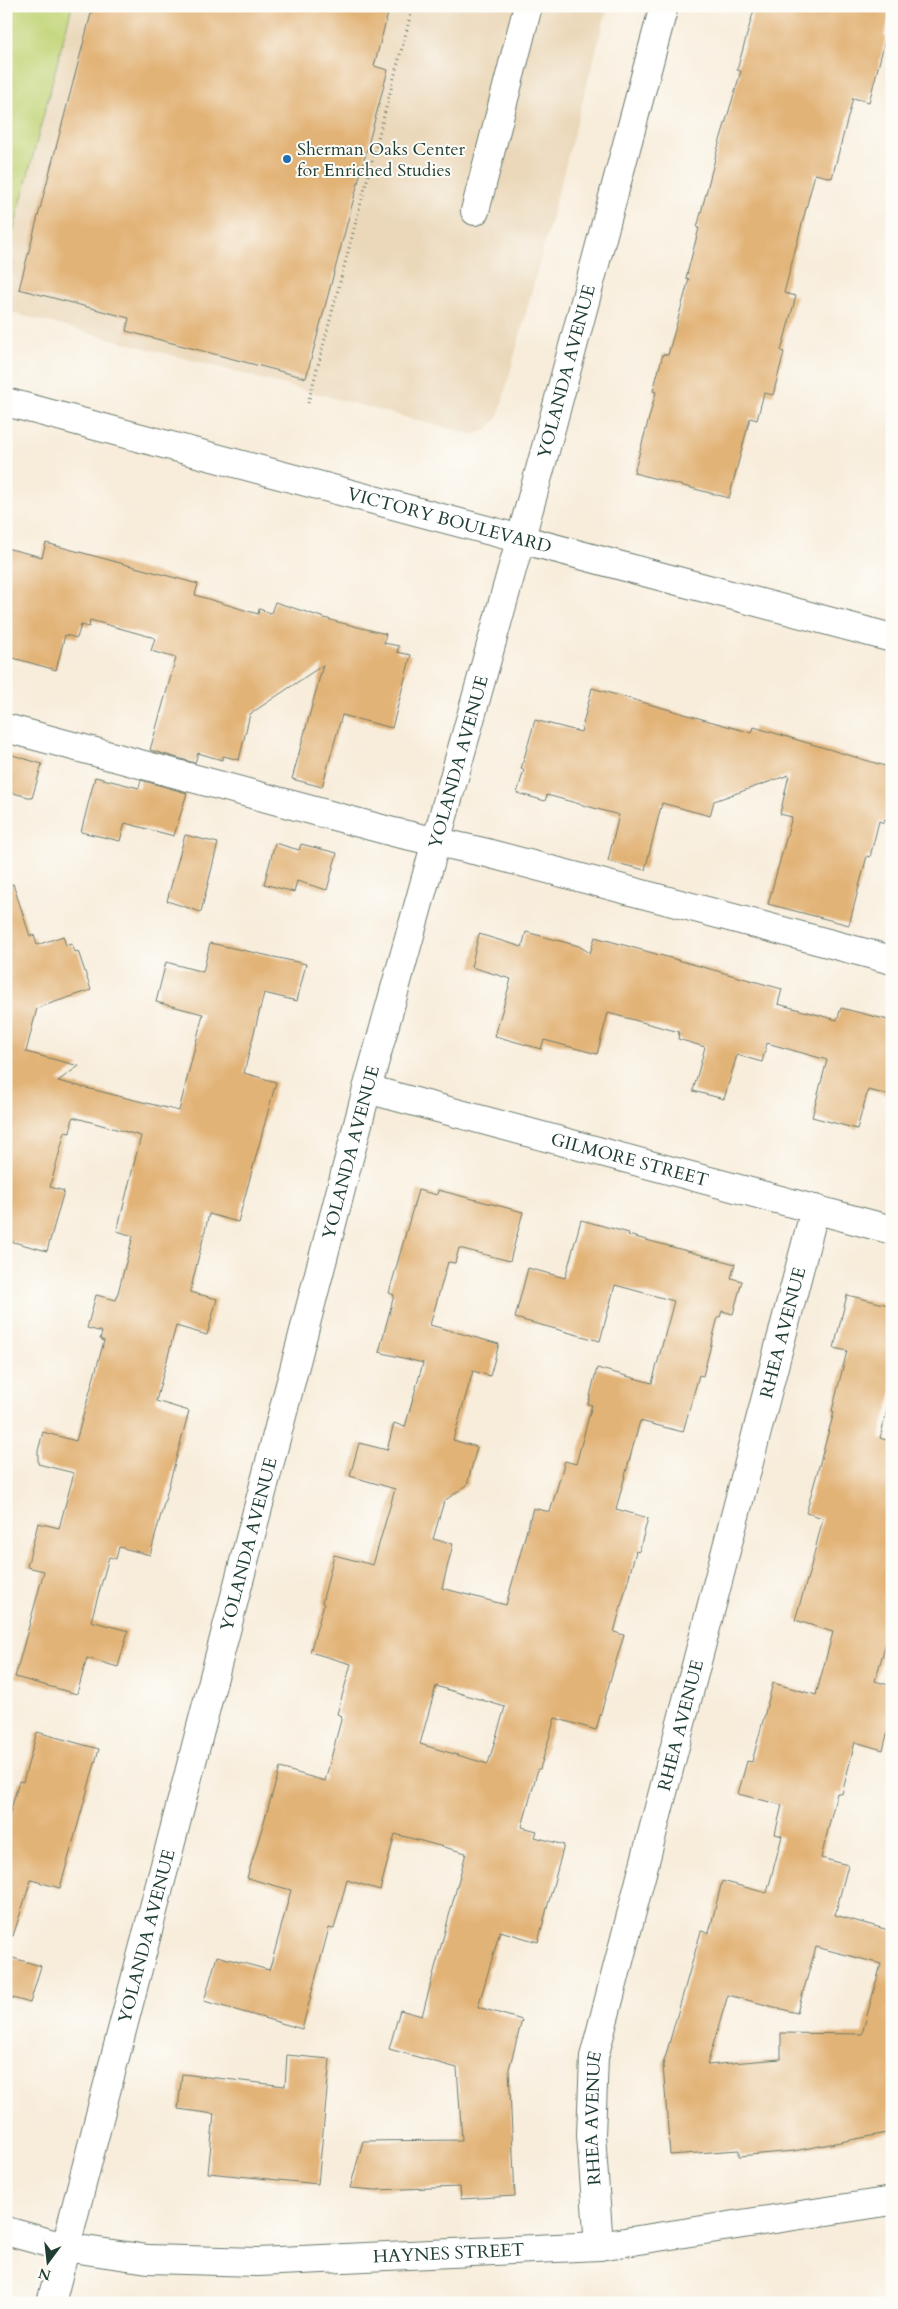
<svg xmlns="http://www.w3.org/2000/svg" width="898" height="2309" viewBox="0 0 898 2309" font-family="Cardo,serif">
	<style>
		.built { fill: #ebd8ba }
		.green { fill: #c2d579; stroke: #708956 }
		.building { fill: #e2b377; fill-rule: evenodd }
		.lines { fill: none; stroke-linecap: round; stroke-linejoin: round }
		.minor-casing { stroke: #6b7b6e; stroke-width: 30 }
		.major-casing { stroke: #6b7b6e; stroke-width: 30 }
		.path { stroke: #6b7b6e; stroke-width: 3; stroke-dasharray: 1 4; stroke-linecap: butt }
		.minor { stroke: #fff; stroke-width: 28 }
		.major { stroke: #fff; stroke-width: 28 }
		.poi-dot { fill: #1f6fb2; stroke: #fdfcf7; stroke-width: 2 }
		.labels { text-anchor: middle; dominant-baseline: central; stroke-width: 4; stroke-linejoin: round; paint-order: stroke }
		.poi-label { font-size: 18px; fill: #1f3d34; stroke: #fdfcf7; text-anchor: start }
		.street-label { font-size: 18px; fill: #1f3d34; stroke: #fdfcf7 }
	</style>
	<rect width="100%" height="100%" fill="#fdfcf7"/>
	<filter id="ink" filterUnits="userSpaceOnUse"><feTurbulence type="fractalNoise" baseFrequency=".02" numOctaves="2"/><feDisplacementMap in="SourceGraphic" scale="10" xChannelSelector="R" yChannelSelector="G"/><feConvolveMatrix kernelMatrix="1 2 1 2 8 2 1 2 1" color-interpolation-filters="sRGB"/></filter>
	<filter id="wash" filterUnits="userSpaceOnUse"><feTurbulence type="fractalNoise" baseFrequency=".0096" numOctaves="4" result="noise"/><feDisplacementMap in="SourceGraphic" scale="20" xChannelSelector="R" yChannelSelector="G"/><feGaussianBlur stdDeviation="1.12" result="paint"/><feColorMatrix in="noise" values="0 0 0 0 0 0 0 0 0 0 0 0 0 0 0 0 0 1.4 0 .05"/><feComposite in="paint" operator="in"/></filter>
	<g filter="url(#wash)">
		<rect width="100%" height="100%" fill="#f8eddb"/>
		<path class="built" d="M6,6H608L498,418L487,430L473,435L6,311Z"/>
		<path class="green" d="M6,6H72L6,259Z"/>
		<g id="blocks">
			<path class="building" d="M93,6H390L374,66L388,70L306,378L126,331L129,318L19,289Z
				M755,6H892V8L884,36L886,37L869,102L853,98L832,178L815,174L784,293L796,296L781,351L784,352L773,395L764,393L757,420L750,418L729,498L634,473L656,392L653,391L663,354L668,355L689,279L686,278L699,228H697L718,147L741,71L737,70Z
				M46,543L198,584L195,595L258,614L259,609L271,613L275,602L334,621L386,634L384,643L399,646L397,652L411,655L392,728L342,715L322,787L292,779L323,665L250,714L239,760L223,756L222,760L198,753L195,763L150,750L176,658L151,651L155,638L90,620L89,627L81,625L77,638L65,635L56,670L6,656V548L42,557Z
				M592,688L752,733L754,727L892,768V821L885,819L884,823L879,821L870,857L867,856L849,925L768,904L792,817L780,814L789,775L714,801L710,816L662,803L645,870L608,861L619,815L547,795L545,801L517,793L524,770L521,769L535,720L581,732Z
				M6,753L42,764L32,798L6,791Z
				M95,777L139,788L141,780L187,793L174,836L125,823L120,841L81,832Z
				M185,835L218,843L201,912L167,901Z
				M275,843L299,850L301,844L337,853L327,890L297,881L294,892L264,884Z
				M13,884L30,936L34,935L37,945L63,936L66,945L72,944L75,952L78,951L91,990L37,1008L26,1052L79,1066L58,1081L179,1111L203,1014L156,1002L166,962L203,972L210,943L306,964L297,1001L264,993L244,1073L276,1082L259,1145L238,1222L209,1214L190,1292L217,1299L207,1335L176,1326L156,1401L189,1411L150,1555L119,1547L116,1559L109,1557L91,1621L128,1631L118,1667L87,1658L77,1694L15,1677L44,1571L27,1567L38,1523L59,1528L74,1473L38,1464V1451L43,1432L76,1441L104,1341L100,1339L102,1332L87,1328L96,1295L116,1300L133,1236L117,1231L141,1136L73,1117L70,1133L65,1132L50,1187L64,1191L47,1251L6,1240V885Z
				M526,932L579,946L590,953L595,937L782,989L778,1004L837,1020L841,1008L892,1021V1096L868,1090L857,1129L812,1117L827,1060L767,1043L762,1062L737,1055L724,1099L693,1091L705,1047L678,1039L679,1032L608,1013L597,1054L544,1040L541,1049L495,1036L511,979L471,967L479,934L522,947Z
				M418,1190L437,1195L438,1190L523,1212L510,1261L459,1248L455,1263L448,1262L430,1325L499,1344L490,1376L473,1371L453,1440L477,1447L467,1485L444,1501L433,1539L453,1544L442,1588L506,1605L533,1508L550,1512L565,1461L576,1464L592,1405L588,1404L597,1368L652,1383L674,1301L615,1285L600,1341L515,1318L528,1268L565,1278L581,1220L629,1233L628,1235L735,1264L731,1278L742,1281L733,1314L722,1311L720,1317H718L703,1376L699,1375L683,1432L640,1421L616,1509L648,1518L639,1552L636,1551L614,1632L624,1635L610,1681L596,1730L555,1718L540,1769H538L522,1827L537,1831L535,1837L564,1845L538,1942L500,1931L478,2007L522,2020L509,2069L515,2196L461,2199L460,2187L375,2190L350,2188L363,2141L462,2140L457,2068L389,2049L400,2010L422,2016L466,1853L395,1834L380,1890L347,1880L334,1929L329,1928L302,2029L204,2001L217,1956L269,1970L272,1961L291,1890L247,1878L280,1768L325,1781L342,1716L337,1714L351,1664L310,1652L324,1604L322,1603L334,1555L373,1565L395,1489L350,1476L359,1443L387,1450L394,1423L405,1427L423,1363L379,1352L394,1295L389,1293ZM436,1686L505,1707L488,1764L420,1744Z
				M847,1295L892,1306V1391L880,1438L892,1442V1622L875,1681L892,1686V1716L883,1750L855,1742L842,1794L837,1793L821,1858L848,1865L835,1915L892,1931V2132L794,2151L739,2156V2150L670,2155L663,2065L701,1931L709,1933L722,1881L767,1893L782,1836L775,1834L782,1805L738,1794L747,1761L752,1762L773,1683L816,1695L833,1632L795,1620L810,1570L823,1518L806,1513L834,1412L832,1411L847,1351L834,1348ZM816,1947L881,1964L862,2034L781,2033V2059L707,2065L728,1995L797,2013Z
				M37,1732L99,1749L60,1888L31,1880L13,1936L6,1935V1827L19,1781L23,1782Z
				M6,1956L41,1966L30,2003L6,1996Z
				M287,2055L330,2059L318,2184L208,2173L214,2114L178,2109L182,2074L285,2086Z"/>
		</g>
	</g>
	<g filter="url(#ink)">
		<use href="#blocks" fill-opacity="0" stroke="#6b7b6e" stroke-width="1"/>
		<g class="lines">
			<defs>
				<g id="minor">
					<path d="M475,211L528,6"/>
					<path d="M6,728L393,832L487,853L892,960"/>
					<path id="s1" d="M367,1089L892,1230"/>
					<path id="s2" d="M6,2231L64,2247L148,2259L258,2262L599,2246L892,2201"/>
					<path id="s3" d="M599,2246L591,2135L594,2057L815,1209"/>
					<path id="s4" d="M51,2303L367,1089L542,462L664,6"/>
				</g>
				<g id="major">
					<path id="s5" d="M6,402L892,638"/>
				</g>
			</defs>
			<use href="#minor" class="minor-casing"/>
			<use href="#major" class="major-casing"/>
			<path class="path" d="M308,403L413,6"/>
			<use href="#minor" class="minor"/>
			<use href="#major" class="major"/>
		</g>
	</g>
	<circle class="poi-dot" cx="287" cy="159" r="5"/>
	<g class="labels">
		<g class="poi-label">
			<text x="297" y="149">Sherman Oaks Center<tspan x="297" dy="21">for Enriched Studies</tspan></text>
		</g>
		<g class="street-label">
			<text stroke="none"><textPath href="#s4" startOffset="1999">YOLANDA AVENUE</textPath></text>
			<text stroke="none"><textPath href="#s5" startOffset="459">VICTORY BOULEVARD</textPath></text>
			<text stroke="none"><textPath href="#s4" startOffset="1594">YOLANDA AVENUE</textPath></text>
			<text stroke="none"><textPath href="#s4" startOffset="1189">YOLANDA AVENUE</textPath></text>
			<text stroke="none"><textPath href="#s1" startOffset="272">GILMORE STREET</textPath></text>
			<text stroke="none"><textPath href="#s3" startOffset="938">RHEA AVENUE</textPath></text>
			<text stroke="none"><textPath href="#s4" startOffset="784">YOLANDA AVENUE</textPath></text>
			<text stroke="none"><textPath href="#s3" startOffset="532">RHEA AVENUE</textPath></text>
			<text stroke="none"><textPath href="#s4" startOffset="379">YOLANDA AVENUE</textPath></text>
			<text stroke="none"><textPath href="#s3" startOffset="128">RHEA AVENUE</textPath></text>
			<text stroke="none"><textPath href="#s2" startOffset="446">HAYNES STREET</textPath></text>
		</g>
	</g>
	<rect width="898" height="2309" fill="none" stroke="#fdfcf7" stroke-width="25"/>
	<g transform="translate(48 2262) rotate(195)" stroke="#fdfcf7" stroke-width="4" paint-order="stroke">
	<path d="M0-4L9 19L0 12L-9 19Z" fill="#1f3d34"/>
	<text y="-8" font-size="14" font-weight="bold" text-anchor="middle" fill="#1f3d34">N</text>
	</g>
</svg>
